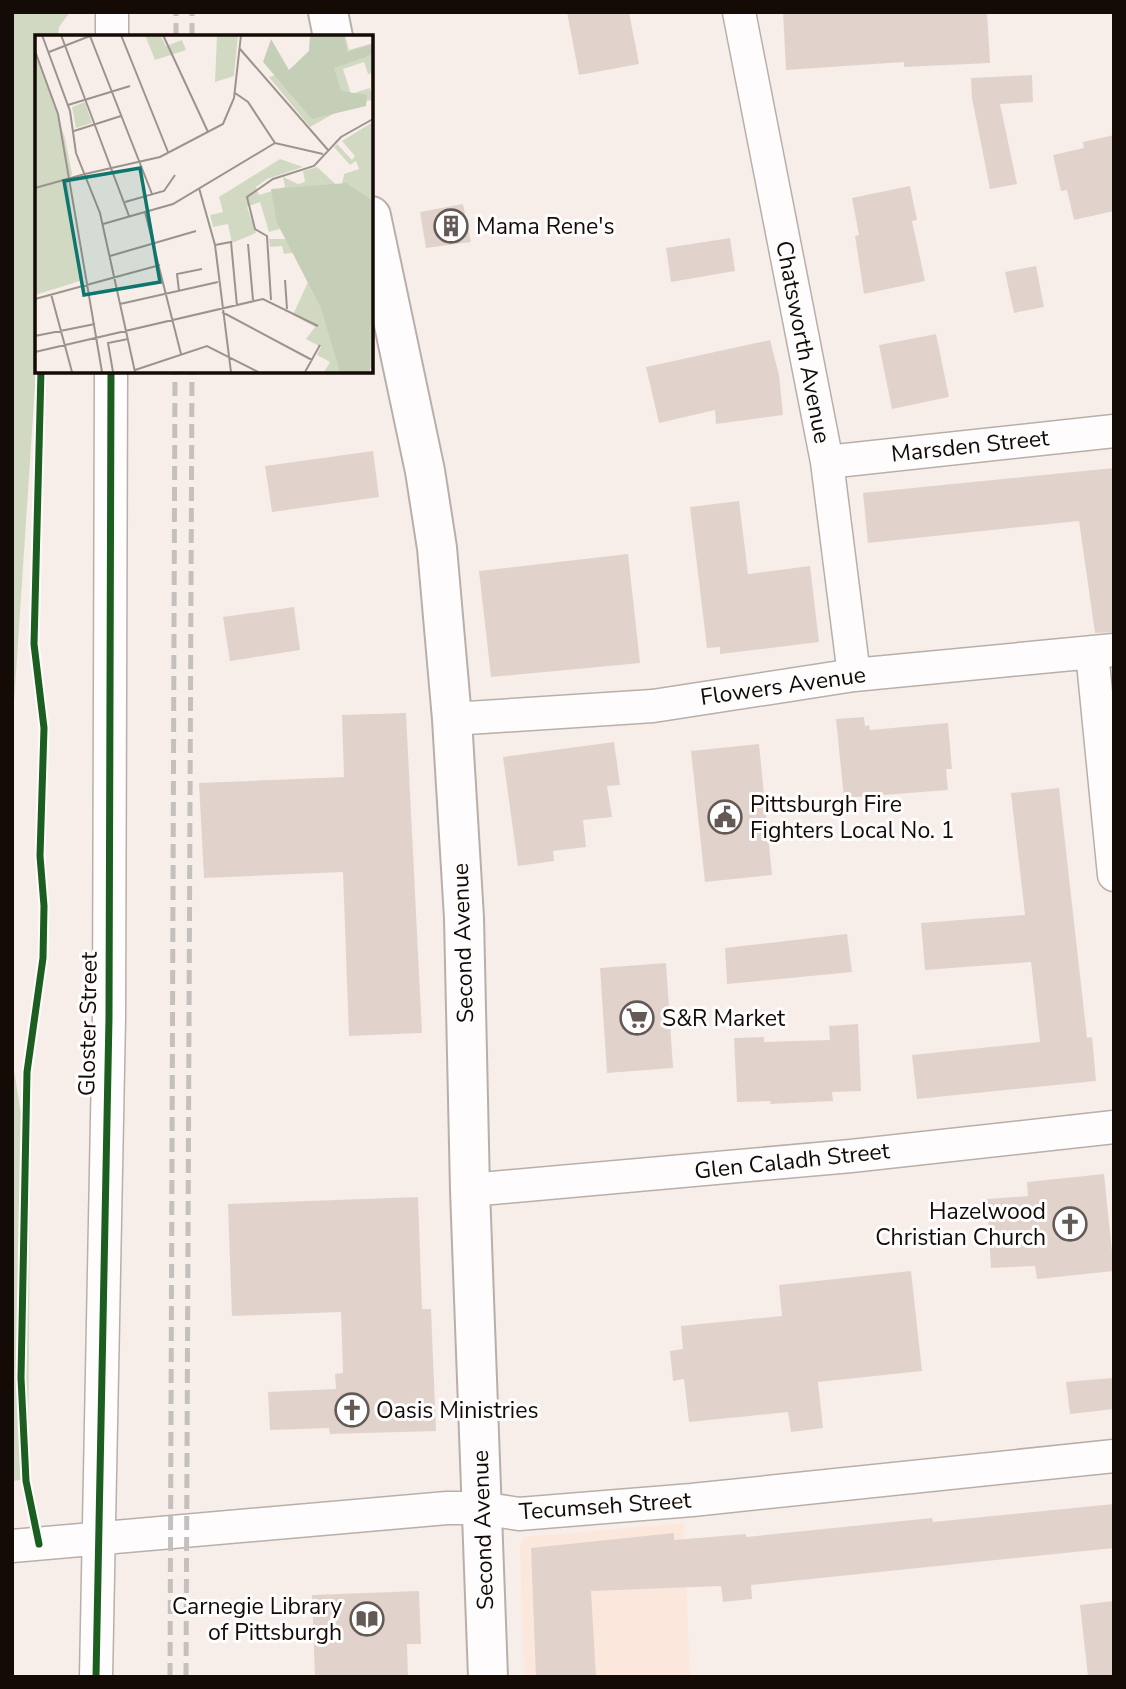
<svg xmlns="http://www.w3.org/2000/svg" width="1126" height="1689" viewBox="0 0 1126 1689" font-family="'Nunito Sans',sans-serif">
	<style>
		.built { fill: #fce7dd }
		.green { fill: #d2d9c3 }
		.building { fill: #e1d3cc }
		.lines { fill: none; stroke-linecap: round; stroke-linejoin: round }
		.street-casing { stroke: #b9afaa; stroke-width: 35 }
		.primary-casing { stroke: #b9afaa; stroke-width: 42 }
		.street { stroke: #fefcfc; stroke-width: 32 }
		.primary { stroke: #fefcfc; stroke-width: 38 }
		.rail { stroke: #c3c0be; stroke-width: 5; stroke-dasharray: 14 7; stroke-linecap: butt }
		.cycleway-casing { stroke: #fdfdfd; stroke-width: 11 }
		.cycleway { stroke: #1b5e20; stroke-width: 7 }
		.labels { text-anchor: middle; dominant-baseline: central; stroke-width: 6; stroke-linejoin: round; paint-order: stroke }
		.poi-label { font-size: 23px; fill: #140a06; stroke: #fdfdfd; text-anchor: start }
		.street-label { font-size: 23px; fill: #140a06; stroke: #fdfdfd }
		.inset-road { fill: none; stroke: #9d938e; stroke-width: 2 }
		.view { fill: #0f766e; fill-opacity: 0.15; stroke: #0f766e; stroke-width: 3.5 }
		.inset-edge { fill: none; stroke: #140a06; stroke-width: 3.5 }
	</style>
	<rect width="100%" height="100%" fill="#f8eee9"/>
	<path class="built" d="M684,1523L690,1677H524L520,1548L524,1537Z"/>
	<path class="green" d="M12,12H70L59,27L58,37H37V356L12,733Z
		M12,1057L30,1171L28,1479L12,1481Z"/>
	<path class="building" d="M567,12H629L639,64L579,75Z
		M783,12H987L990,63L904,67V62L786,70Z
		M1032,75L1033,102L1000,104L1017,184L990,189L972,98L971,78Z
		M1114,135V211L1074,220L1067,190L1061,191L1053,155L1084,148L1083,142Z
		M910,186L917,220L912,221L925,281L864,294L855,236L859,235L852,198Z
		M463,204L471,242L426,248L420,212Z
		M730,238L735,271L671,282L666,248Z
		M1036,266L1044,307L1014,313L1005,272Z
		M936,334L949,397L892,409L879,345Z
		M770,340L779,375L783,415L716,424L715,410L659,423L646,367Z
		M373,451L379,497L272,512L265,466Z
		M1114,468V632L1095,633L1079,521L868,543L863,493Z
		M739,501L748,574L810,566L819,642L720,654V647L707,648L690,507Z
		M628,554L640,663L491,677L479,571Z
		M294,607L300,650L230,661L223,617Z
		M406,713L422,1033L349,1036L343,872L204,878L199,783L344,777L342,715Z
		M864,717L865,726L869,725L870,730L948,723L952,769H946L948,790L844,798L836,719Z
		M614,742L620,785L607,786L612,817L583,820L586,847L553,851L554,861L518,866L503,757Z
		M759,744L772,875L705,882L691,751Z
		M1059,788L1087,1038L1092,1037L1096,1081L917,1099L912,1055L1040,1042L1031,962L925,970L921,923L1025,915L1011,793Z
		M847,934L852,972L727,984L725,948Z
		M666,963L673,1068L607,1073L600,968Z
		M858,1024L861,1091L832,1092L833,1101L770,1104L771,1101L737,1102L734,1038L764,1037V1042L830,1040L829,1026Z
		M1104,1174L1114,1271L1037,1279L1035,1266L991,1268L987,1199L1028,1196L1027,1182Z
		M418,1197L422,1309H431L436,1431L330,1434L329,1428L270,1430L268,1392L336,1389L335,1374L343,1373L341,1312L232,1316L228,1204Z
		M911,1271L922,1371L818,1382L823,1428L791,1432L788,1412L689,1422L684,1379L673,1381L670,1351L683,1349L681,1326L782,1316L779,1285Z
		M1112,1378L1114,1409L1070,1414L1066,1382Z
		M1114,1504V1548L751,1585L752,1599L723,1602L721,1586L591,1591L596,1677H536L531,1548L674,1533V1540L746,1534V1537L932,1518L933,1522Z
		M419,1591L421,1644H407L408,1677H315L312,1595Z
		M1114,1601V1677H1088L1080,1605Z"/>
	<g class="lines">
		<defs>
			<path id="street" d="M739,12L827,462L854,675
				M112,37V12
				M827,462L1114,431
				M1092,652L1114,875
				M452,719L653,706L854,675L1114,650
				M470,1190L851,1156L1114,1127
				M12,1546L447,1508H481L519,1514L692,1500L1114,1456
				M96,1677L109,1018L111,371"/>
			<path id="primary" d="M328,12L333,37
				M371,216L425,471L437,548L452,719L464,918L470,1190L488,1677"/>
		</defs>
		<use href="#street" class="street-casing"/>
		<use href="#primary" class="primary-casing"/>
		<use href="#street" class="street"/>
		<use href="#primary" class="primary"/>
		<path class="rail" d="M176,37V12
			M192,37V12
			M170,1677L175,371
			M186,1677L192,371"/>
		<defs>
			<path id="cycleway" d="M39,1544L26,1481L21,1378L27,1072L43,958L44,906L40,856L44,728L34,644L41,371
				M96,1677L109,1018L111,371"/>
		</defs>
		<use href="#cycleway" class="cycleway-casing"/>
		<use href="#cycleway" class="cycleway"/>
	</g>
	<defs>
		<symbol id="building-ring" viewBox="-11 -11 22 22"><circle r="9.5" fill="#fdfdfd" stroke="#645a55" stroke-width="1.5"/><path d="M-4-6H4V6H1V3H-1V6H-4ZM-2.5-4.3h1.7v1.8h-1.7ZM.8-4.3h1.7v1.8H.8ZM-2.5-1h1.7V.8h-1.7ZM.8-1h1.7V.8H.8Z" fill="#645a55"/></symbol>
		<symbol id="civic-ring" viewBox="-11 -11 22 22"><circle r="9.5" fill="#fdfdfd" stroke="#645a55" stroke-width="1.5"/><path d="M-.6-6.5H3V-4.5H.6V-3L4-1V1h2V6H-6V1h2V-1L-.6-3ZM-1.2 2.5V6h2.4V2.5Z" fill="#645a55"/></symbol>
		<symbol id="supermarket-ring" viewBox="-11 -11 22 22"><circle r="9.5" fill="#fdfdfd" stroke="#645a55" stroke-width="1.5"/><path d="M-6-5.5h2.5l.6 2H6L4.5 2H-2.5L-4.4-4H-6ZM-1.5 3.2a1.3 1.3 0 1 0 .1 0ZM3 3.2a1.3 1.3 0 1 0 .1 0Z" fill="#645a55"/></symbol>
		<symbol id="church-ring" viewBox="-11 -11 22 22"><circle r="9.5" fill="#fdfdfd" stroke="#645a55" stroke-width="1.5"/><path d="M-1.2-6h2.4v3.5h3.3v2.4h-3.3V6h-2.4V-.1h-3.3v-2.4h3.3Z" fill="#645a55"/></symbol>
		<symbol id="library-ring" viewBox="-11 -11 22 22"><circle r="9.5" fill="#fdfdfd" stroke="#645a55" stroke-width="1.5"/><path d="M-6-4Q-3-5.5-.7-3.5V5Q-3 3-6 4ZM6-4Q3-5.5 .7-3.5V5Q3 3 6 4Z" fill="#645a55"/></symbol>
	</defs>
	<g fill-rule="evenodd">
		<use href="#building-ring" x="432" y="207" width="38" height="38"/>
		<use href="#civic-ring" x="706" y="798" width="38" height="38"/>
		<use href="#supermarket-ring" x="618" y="999" width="38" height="38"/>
		<use href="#church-ring" x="1051" y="1205" width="38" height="38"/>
		<use href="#church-ring" x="333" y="1391" width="38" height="38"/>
		<use href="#library-ring" x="348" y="1600" width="38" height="38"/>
	</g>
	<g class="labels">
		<g class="poi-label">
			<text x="476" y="226">Mama Rene's</text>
			<text x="750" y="804">Pittsburgh Fire<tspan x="750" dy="26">Fighters Local No. 1</tspan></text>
			<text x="662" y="1018">S&amp;R Market</text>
			<text x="1046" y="1211" text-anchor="end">Hazelwood<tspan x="1046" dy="26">Christian Church</tspan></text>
			<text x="376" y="1410">Oasis Ministries</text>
			<text x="342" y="1606" text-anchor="end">Carnegie Library<tspan x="342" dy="26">of Pittsburgh</tspan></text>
		</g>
		<g class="street-label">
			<text transform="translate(803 342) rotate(79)">Chatsworth Avenue</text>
			<text transform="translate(970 446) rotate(-6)">Marsden Street</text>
			<text transform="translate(783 686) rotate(-8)">Flowers Avenue</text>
			<text transform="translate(463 943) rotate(-92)">Second Avenue</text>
			<text transform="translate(88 1024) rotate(-89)">Gloster Street</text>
			<text transform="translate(792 1161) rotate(-6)">Glen Caladh Street</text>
			<text transform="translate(605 1506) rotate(-4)">Tecumseh Street</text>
			<text transform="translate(483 1530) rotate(-92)">Second Avenue</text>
		</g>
	</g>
	<g transform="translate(35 35)">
		<rect width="338" height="338" fill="#f8eee9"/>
		<path d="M110,0H125L131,11L147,5L151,15L120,25ZM182,0H203L199,41L180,47ZM297,0H310L314,15L338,8V38L333,39L329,27L308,34L316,59L335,53L338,65L318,68L275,92L234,42L302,18ZM0,12L30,103L37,139L33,147L40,211L48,245L0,260ZM50,67L57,88L41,93L37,72ZM338,87V330L333,337H289L295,327L282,320L286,312L271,304L280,292L258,280L277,238L270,216L249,219L247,211L235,212L234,204H266L262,189L234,197L225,167L212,172L221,198L197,208L193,189L178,192L175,180L188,177L184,162L245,124L268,132L232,144L221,152L224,160L250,152L248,142L263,149L270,147L268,136L282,132L306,154L309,139L324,134L321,126L315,130L299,112L302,109L317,125L320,121L307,106Z" fill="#d2d9c3"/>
		<path d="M275,0H309L312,17L338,9V19L299,33L306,56L332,60L331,71L277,84L228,27L236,4L254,35L274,16ZM311,148L338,166L335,337H305L286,273L242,188L236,154Z" fill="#c5ceb6"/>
		<path class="inset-road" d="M7,0L35,76L41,118L65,178L100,337M26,0L94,181M86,0L133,117M128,0L173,97M55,1L117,159M205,14L293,115M0,16L23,79L67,337M14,17L55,1M200,58L213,67L240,108M33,70L95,51M39,96L86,81M50,139L125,122L188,89L199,63L206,0M0,153L50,139M164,153L180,210L196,337M90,167L129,156L140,140M110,177L146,319M68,189L138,169L240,108L288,119M213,209L218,265M180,210L196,207L202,271M75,221L161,196M250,245L252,274M144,256L142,239L167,234M16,259L37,337M0,264L125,230M236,265L232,201L220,194L212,162L238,144L279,131L306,102L338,84M85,269L183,247M187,277L277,325M0,301L60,289M0,317L228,264L283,291M100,335L172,311L223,337M78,337L73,308L93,304M270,337L285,310"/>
		<path class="view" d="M105,133L125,247L49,260L29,146Z"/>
		<rect width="338" height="338" class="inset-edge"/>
	</g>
	<rect width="1126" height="1689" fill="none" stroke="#140a06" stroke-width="28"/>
</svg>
